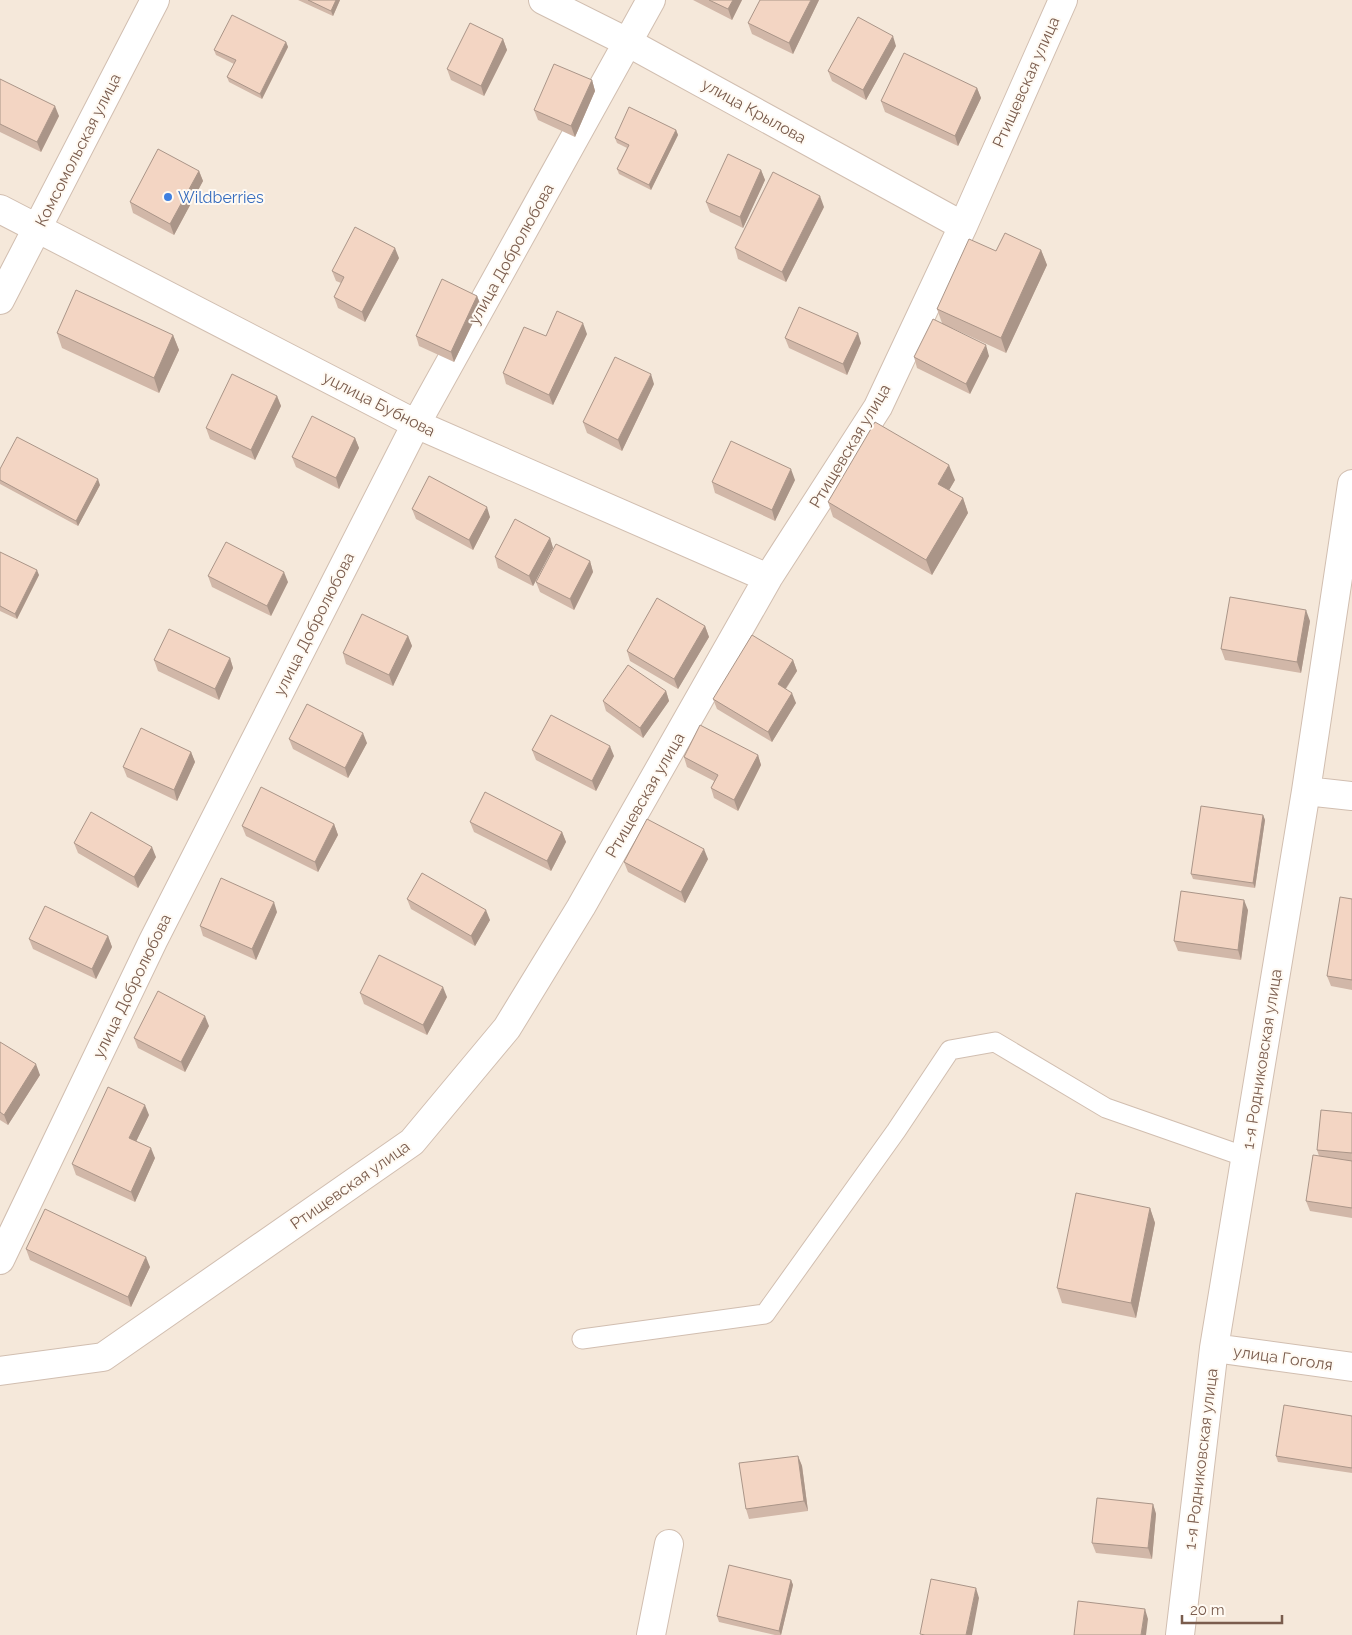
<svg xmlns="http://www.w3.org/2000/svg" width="1352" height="1635" viewBox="0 0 1352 1635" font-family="Raleway,sans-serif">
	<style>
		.residential { fill: #f5e8da }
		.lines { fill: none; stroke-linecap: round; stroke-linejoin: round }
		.service-casing { stroke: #d1beb0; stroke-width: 21 }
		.minor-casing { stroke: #d1beb0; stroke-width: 30 }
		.service { stroke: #fff; stroke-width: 19 }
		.minor { stroke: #fff; stroke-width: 28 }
		.wall { fill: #d1b7a8 }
		.shaded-wall { fill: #aa9588 }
		.building { fill: #f3d5c3; stroke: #aa9588 }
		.shop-dot { fill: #3f7fe0; stroke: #fffaf3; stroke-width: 2 }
		.labels { text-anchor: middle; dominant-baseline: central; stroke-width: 4; stroke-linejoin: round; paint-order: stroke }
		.street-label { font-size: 16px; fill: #7a5c4d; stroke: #fffaf3 }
		.shop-label { font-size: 16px; fill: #366cbe; stroke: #fffaf3; text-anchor: start }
	</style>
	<rect width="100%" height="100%" fill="#fdf6ec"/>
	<path class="residential" d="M0,0H1352V1635H0Z"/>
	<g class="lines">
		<defs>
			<path id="service" d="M582,1339L765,1314L896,1131L950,1050L995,1042L1106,1108L1246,1157"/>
			<path id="minor" d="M543,0L629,43L963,226
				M0,209L416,424L768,578
				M0,300L155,0
				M1306,791L1352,796
				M0,1260L153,941L416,424L651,0
				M1214,1348L1352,1367
				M0,1371L103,1357L412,1142L507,1028L581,907L768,578L878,407L963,226L1063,0
				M651,1635L669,1544
				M1180,1635L1214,1348L1306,791L1352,484"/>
		</defs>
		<use href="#service" class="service-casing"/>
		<use href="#minor" class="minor-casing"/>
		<use href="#service" class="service"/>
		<use href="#minor" class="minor"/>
	</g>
	<path class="wall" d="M298,0H340L333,16Z
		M693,0H742L732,20Z
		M819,0L793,54L752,34L748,23Z
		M503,39L507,50L484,96L451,80L447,69Z
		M286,42L288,47L262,99L229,82L227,77L234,64L216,55L214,50Z
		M896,46L866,100L832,81L828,71Z
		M0,79L59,116L41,152L0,132Z
		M592,80L595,91L575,137L538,120L534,110Z
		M977,88L981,98L958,146L885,112L881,101Z
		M676,130L678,135L651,190L619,174L617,169L627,148L617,143L615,138Z
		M761,170L765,180L743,228L710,212L706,202Z
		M199,171L203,181L174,235L133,213L130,202Z
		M824,207L786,282L738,259L735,248Z
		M1041,250L1047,265L1006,353L952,328L989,356L970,394L917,368L914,357L942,323L937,309L996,251Z
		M399,258L365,322L338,308L334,297L341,283L336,281L332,271Z
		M477,296L481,306L454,362L419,346L416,336Z
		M57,333L173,335L179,350L159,393L62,348Z
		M587,334L553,405L506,384L503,373Z
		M785,338L861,343L847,375L789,348Z
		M654,384L622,451L587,433L583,422Z
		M277,396L281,406L255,460L210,439L206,428Z
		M355,438L359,448L339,489L296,467L292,457Z
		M0,469L100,485L78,526L0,484Z
		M795,480L775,521L715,493L712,482Z
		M955,480L949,490L963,498L968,513L932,575L833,517L828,502Z
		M412,509L490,517L473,550L416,519Z
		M550,538L553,548L533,586L498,568L495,557Z
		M0,552L39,575L17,619L0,611Z
		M590,561L593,572L574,610L540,592L536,582Z
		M208,576L288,582L271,616L212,587Z
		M1310,621L1301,673L1225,660L1221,649Z
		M705,626L709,637L678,689L630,661L627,651Z
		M408,636L412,646L393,686L346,664L343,653Z
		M230,658L233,668L219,700L158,671L154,660Z
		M793,660L797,671L786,689L796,703L772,742L717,709L713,699Z
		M666,691L669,701L643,738L606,711L603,701Z
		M289,739L367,743L348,778L293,749Z
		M532,750L614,756L596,791L536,760Z
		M191,752L195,762L177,801L127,777L123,767Z
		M758,755L761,765L738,811L714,798L711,788L714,781L687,767L684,757Z
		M1263,815L1265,820L1255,888L1193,879L1191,874Z
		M470,822L562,832L566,842L551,871L474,832Z
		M334,824L338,835L318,872L246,836L242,826Z
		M74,843L156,857L138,888L78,853Z
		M708,859L685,903L628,872L624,862Z
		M407,899L490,920L475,946L411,909Z
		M1352,899V990L1331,986L1327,976Z
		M1248,910L1241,960L1178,951L1174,941Z
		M277,912L256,960L203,936L200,926Z
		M108,936L112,947L96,979L33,949L29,939Z
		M360,993L447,997L427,1035L364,1004Z
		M209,1026L185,1072L138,1048L134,1038Z
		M0,1042L40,1075L8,1125L0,1120Z
		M1352,1113V1218L1310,1211L1306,1201L1319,1156L1317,1150Z
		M149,1115L136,1141L155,1158L135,1202L76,1175L72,1164Z
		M1150,1208L1155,1223L1136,1318L1062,1303L1057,1288Z
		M26,1249L150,1267L131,1307L30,1260Z
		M1352,1416V1473L1278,1462L1276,1456Z
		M798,1456L802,1466L808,1511L749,1519L746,1509Z
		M1153,1504L1156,1514L1152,1559L1096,1553L1092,1543Z
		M791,1580L793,1585L781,1635H775L719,1622L717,1616Z"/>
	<path class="shaded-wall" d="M336,0H340L333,16L331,11Z
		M733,0H742L732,20L728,9Z
		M811,0H819L793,54L789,43Z
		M893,36L896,46L866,100L863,90Z
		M503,39L507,50L484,96L481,86Z
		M286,42L288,47L262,99L260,94Z
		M592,80L595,91L575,137L571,126Z
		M977,88L981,98L958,146L955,136Z
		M55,106L59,116L41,152L37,142Z
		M676,130L678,135L651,190L649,185Z
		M761,170L765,180L743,228L740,217Z
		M199,171L203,181L174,235L170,224Z
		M820,196L824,207L786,282L782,272Z
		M395,248L399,258L365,322L362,312Z
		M1041,250L1047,265L1006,353L1001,338Z
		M477,296L481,306L454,362L451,352Z
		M583,323L587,334L553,405L549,395Z
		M858,333L861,343L847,375L843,364Z
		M173,335L179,350L159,393L154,378Z
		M986,345L989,356L970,394L966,384Z
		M651,374L654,384L622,451L618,440Z
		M277,396L281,406L255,460L251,450Z
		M355,438L359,448L339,489L336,478Z
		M949,465L955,480L944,499L938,484Z
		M791,469L795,480L775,521L772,510Z
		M98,479L100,485L78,526L76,521Z
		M963,498L968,513L932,575L926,560Z
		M487,507L490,517L473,550L469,540Z
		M550,538L553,548L533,586L529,576Z
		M590,561L593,572L574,610L570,599Z
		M37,570L39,575L17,619L15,614Z
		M284,572L288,582L271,616L267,606Z
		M1306,610L1310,621L1301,673L1297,662Z
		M705,626L709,637L678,689L674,679Z
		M408,636L412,646L393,686L389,675Z
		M230,658L233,668L219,700L215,689Z
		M793,660L797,671L782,694L778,684Z
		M666,691L669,701L643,738L640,728Z
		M792,693L796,703L772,742L768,732Z
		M363,733L367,743L348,778L345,768Z
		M610,746L614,756L596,791L592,781Z
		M191,752L195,762L177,801L174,790Z
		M758,755L761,765L738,811L734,800Z
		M1263,815L1265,820L1255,888L1253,883Z
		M334,824L338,835L318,872L315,862Z
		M562,832L566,842L551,871L547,861Z
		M152,847L156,857L138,888L134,877Z
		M704,849L708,859L685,903L681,892Z
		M1244,900L1248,910L1241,960L1238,950Z
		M274,902L277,912L256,960L252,949Z
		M486,910L490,920L475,946L471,936Z
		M108,936L112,947L96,979L92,969Z
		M443,987L447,997L427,1035L423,1025Z
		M205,1016L209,1026L185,1072L181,1062Z
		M36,1064L40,1075L8,1125L4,1115Z
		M145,1105L149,1115L133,1148L129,1138Z
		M151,1148L155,1158L135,1202L131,1192Z
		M1150,1208L1155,1223L1136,1318L1131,1303Z
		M146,1257L150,1267L131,1307L128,1297Z
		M798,1456L802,1466L808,1511L804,1501Z
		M1153,1504L1156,1514L1152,1559L1148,1548Z
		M791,1580L793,1585L781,1635L779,1631Z
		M976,1588L979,1598L972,1635H966Z
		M1145,1609L1148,1619L1146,1635H1141Z"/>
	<path class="building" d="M308,0H336L331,11Z
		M709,0H733L728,9Z
		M760,0H811L789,43L748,23Z
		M232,15L286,42L260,94L227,77L236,60L214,50Z
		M858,17L893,36L863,90L828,71Z
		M470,23L503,39L481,86L447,69Z
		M904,53L977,88L955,136L881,101Z
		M554,64L592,80L571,126L534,110Z
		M0,79L55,106L37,142L0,124Z
		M629,107L676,130L649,185L617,169L629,145L615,138Z
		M158,149L199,171L170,224L130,202Z
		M728,154L761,170L740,217L706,202Z
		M773,172L820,196L782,272L735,248Z
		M355,227L395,248L362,312L334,297L344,277L332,271Z
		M1005,233L1041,250L1001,338L937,309L969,239L996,251Z
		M442,279L477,296L451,352L416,336Z
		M76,290L173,335L154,378L57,333Z
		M799,307L858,333L843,364L785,338Z
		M557,311L583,323L549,395L503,373L524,327L546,336Z
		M933,319L986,345L966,384L914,357Z
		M615,357L651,374L618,440L583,422Z
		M232,374L277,396L251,450L206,428Z
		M312,416L355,438L336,478L292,457Z
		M875,422L949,465L938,484L963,498L926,560L828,502Z
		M17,437L98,479L76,521L0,480V469Z
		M731,441L791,469L772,510L712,482Z
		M429,476L487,507L469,540L412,509Z
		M515,519L550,538L529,576L495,557Z
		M226,542L284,572L267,606L208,576Z
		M556,544L590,561L570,599L536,582Z
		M0,552L37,570L15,614L0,606Z
		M1230,597L1306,610L1297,662L1221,649Z
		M657,598L705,626L674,679L627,651Z
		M362,614L408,636L389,675L343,653Z
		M169,629L230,658L215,689L154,660Z
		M752,635L793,660L778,684L792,693L768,732L713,699Z
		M628,665L666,691L640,728L603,701Z
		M307,704L363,733L345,768L289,739Z
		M551,715L610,746L592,781L532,750Z
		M700,725L758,755L734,800L711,788L718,775L684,757Z
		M141,728L191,752L174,790L123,767Z
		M261,787L334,824L315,862L242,826Z
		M485,792L562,832L547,861L470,822Z
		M1201,806L1263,815L1253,883L1191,874Z
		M91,812L152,847L134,877L74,843Z
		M647,819L704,849L681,892L624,862Z
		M422,873L486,910L471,936L407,899Z
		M221,878L274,902L252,949L200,926Z
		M1181,891L1244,900L1238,950L1174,941Z
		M1340,897L1352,899V980L1327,976Z
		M45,906L108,936L92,969L29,939Z
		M379,955L443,987L423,1025L360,993Z
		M158,991L205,1016L181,1062L134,1038Z
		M0,1042L36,1064L4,1115L0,1112Z
		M108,1087L145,1105L129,1138L151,1148L131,1192L72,1164Z
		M1321,1110L1352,1113V1153L1317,1150Z
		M1313,1155L1352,1161V1208L1306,1201Z
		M1076,1193L1150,1208L1131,1303L1057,1288Z
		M45,1209L146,1257L128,1297L26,1249Z
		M1284,1405L1352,1416V1468L1276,1456Z
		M798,1456L804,1501L746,1509L739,1463Z
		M1097,1498L1153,1504L1148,1548L1092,1543Z
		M729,1565L791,1580L779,1631L717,1616Z
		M931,1579L976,1588L966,1635H925L920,1634Z
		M1078,1601L1145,1609L1141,1635H1074Z"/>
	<circle class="shop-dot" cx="168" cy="197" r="5"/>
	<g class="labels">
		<g class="street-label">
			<text transform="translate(1026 82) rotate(-66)">Ртищевская улица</text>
			<text transform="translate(754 111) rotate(29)">улица Крылова</text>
			<text transform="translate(78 150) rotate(-63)">Комсомольская улица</text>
			<text transform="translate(511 254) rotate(-61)">улица Добролюбова</text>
			<text transform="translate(379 404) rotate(27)">уцлица Бубнова</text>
			<text transform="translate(850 446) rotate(-59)">Ртищевская улица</text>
			<text transform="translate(314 624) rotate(-63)">улица Добролюбова</text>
			<text transform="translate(645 795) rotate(-60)">Ртищевская улица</text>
			<text transform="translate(132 986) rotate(-64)">улица Добролюбова</text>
			<text transform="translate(1262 1059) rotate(-81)">1-я Родниковская улица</text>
			<text transform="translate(350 1185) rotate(-35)">Ртищевская улица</text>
			<text transform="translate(1283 1358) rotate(8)">улица Гоголя</text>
			<text transform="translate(1201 1459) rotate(-83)">1-я Родниковская улица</text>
		</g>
		<g class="shop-label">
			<text x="178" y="197">Wildberries</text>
		</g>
	</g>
	<path d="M1182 1615v8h100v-8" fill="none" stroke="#7a5c4d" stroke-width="2.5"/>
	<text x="1190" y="1615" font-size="15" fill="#7a5c4d" stroke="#fffaf3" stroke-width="4" paint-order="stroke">20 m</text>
</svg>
